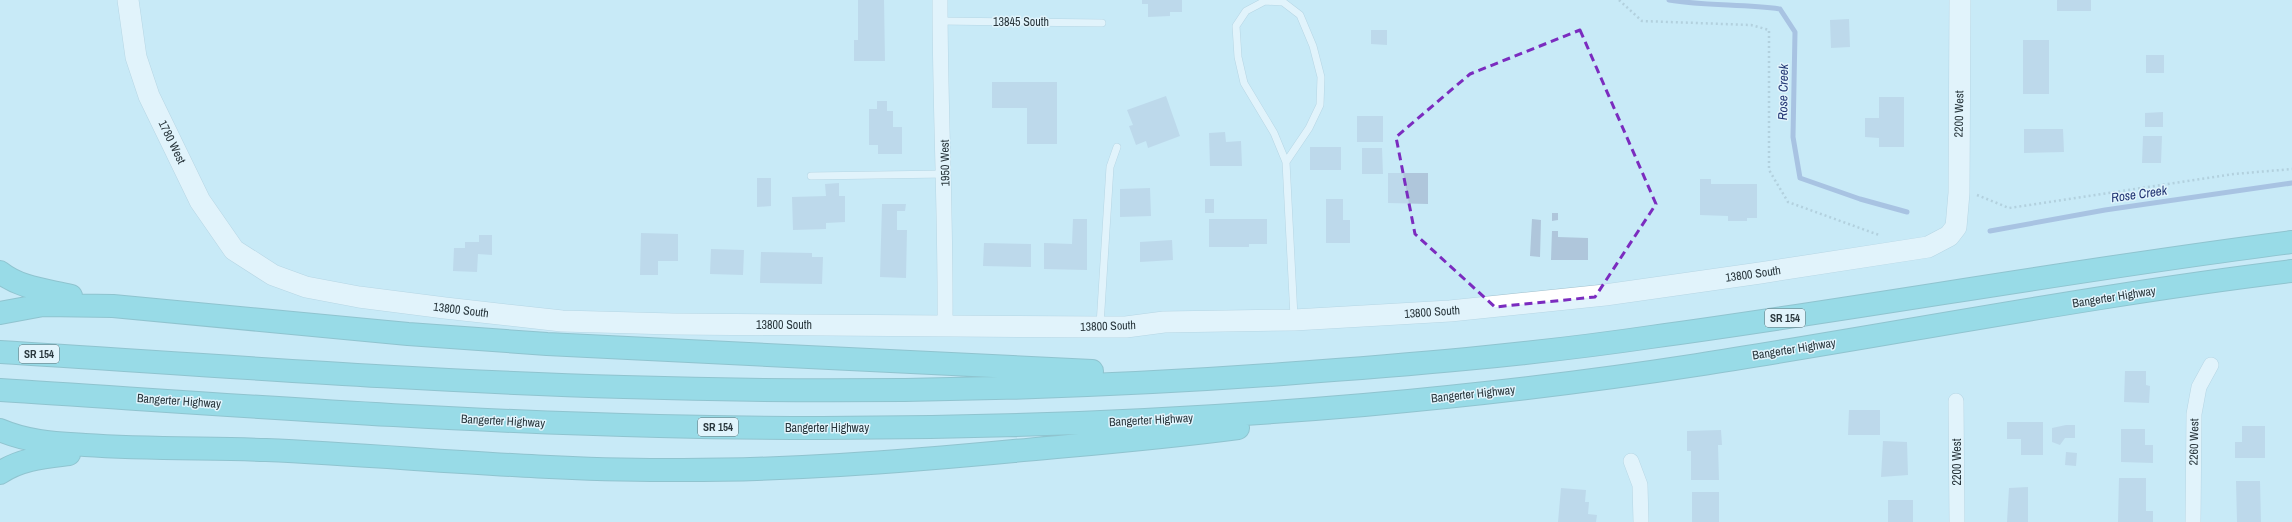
<svg xmlns="http://www.w3.org/2000/svg" width="2292" height="522" viewBox="0 0 2292 522" font-family="'Archivo Narrow',sans-serif">
	<style>
		.lines { fill: none; stroke-linecap: round; stroke-linejoin: round }
		.stream { stroke: #8195c8; stroke-width: 5 }
		.building { fill: #afc6db }
		.lane-casing { stroke: #a0c0cd; stroke-width: 8 }
		.street-casing { stroke: #a0c0cd; stroke-width: 16 }
		.secondary-casing { stroke: #a0c0cd; stroke-width: 22 }
		.highway-casing { stroke: #4b979e; stroke-width: 24 }
		.path { stroke: #98b3be; stroke-width: 2.5; stroke-dasharray: 2 3; stroke-linecap: butt }
		.lane { stroke: #fff; stroke-width: 7 }
		.street { stroke: #fff; stroke-width: 15 }
		.secondary { stroke: #fff; stroke-width: 21 }
		.highway { stroke: #5dcad2; stroke-width: 22 }
		.marked { fill: none; stroke: #7b2cbf; stroke-width: 3; stroke-dasharray: 8 5; stroke-linejoin: round }
		.labels { text-anchor: middle; dominant-baseline: central; stroke-width: 3; stroke-linejoin: round; paint-order: stroke }
		.shield { fill: #e1f4fc; stroke: #617076; stroke-width: 1 }
		.shield-label { font-size: 11px; font-weight: bold; fill: #2a373d }
		.street-label { font-size: 12px; fill: #2a373d; stroke: #e1f4fc }
		.water-label { font-size: 13px; font-style: italic; fill: #233674; stroke: #e1f4fc }
	</style>
	<rect width="100%" height="100%" fill="#c8eaf7"/>
	<g class="lines">
		<path class="stream" d="M1669,0C1706,6 1743,4 1780,9L1795,32L1793,137L1800,178L1860,199L1907,212
			M1990,231L2105,210L2292,183"/>
	</g>
	<path class="building" d="M858,0H884L885,61H854V40H858Z
		M1142,0H1182V12H1170V16L1148,17V4H1142Z
		M2057,0H2091V11H2057Z
		M1849,19L1850,47L1831,48L1830,20Z
		M1371,30H1387V45L1371,44Z
		M2023,40H2049V94H2023Z
		M2146,55H2164V73H2146Z
		M992,82H1057V144H1027V108H992Z
		M1166,96L1180,136L1148,148L1146,141L1136,145L1129,126L1133,125L1127,110Z
		M1879,97H1904V147H1879V138L1865,137V118H1879Z
		M877,101H887V111H893V127H902V154H878V145H869V109H877Z
		M2163,112V127H2145V113Z
		M1357,116H1383V142H1357Z
		M2024,129H2063L2064,152L2024,153Z
		M1225,132L1226,142L1241,141L1242,166H1210L1209,133Z
		M2143,136H2162L2161,163H2142Z
		M1310,147H1341V170H1310Z
		M1362,148H1382L1383,174H1362Z
		M1388,173H1428V204L1388,203Z
		M757,178H771V206L757,207Z
		M1700,179H1711V184H1757V218H1747V221H1728V216L1700,215Z
		M839,183V196H845V222L826,223V229L793,230L792,197L826,196L825,184Z
		M1150,188L1151,216L1120,217V189Z
		M1205,199H1214V213H1205Z
		M1326,199H1343V220H1350V243H1326Z
		M882,204H906L905,211H897V230H907L906,278L880,277Z
		M1552,213H1558V220L1552,221Z
		M1073,219H1087V270L1044,269V243L1072,244Z
		M1209,219H1267V244H1249V247H1209Z
		M1532,219L1541,220L1540,257L1530,256Z
		M1552,231H1558V237L1588,238V260H1551Z
		M641,233L678,234V261H658V275H640Z
		M479,235H492V255L478,254L477,272L453,271L454,248H465V242H479Z
		M1172,240L1173,260L1140,262V242Z
		M984,243L1031,244V267L983,266Z
		M711,249L744,250L743,275L710,274Z
		M761,252L812,253V257H823L822,284L760,283Z
		M2125,371H2146V385L2150,386L2149,403L2124,402Z
		M1849,410H1880V435H1848Z
		M2007,422H2043V455H2021V439H2007Z
		M2066,425H2075V438H2065L2060,445L2052,442V428Z
		M2242,426H2265V458H2235V442H2242Z
		M2121,429H2145V445H2153V463L2121,462Z
		M1721,430L1722,445H1718L1719,480H1691V451H1687V431Z
		M1883,441L1907,442L1908,475L1881,477Z
		M2066,452L2077,453L2076,466L2065,465Z
		M2119,478H2146V511H2153V522H2118Z
		M2236,481H2260L2261,522H2237Z
		M2028,487V522H2007L2009,488Z
		M1561,488L1586,490L1585,502H1589L1588,514L1597,515L1596,522H1558Z
		M1692,492H1719V522H1692Z
		M1888,500H1913V522H1888Z"/>
	<g class="lines">
		<defs>
			<path id="lane" d="M940,21L1102,23
				M1286,162L1309,128L1320,105L1321,77L1313,46L1300,15L1283,2L1265,1L1246,11L1236,26L1238,57L1244,83L1274,133L1286,162L1294,317
				M811,176L945,174
				M1100,325L1110,167L1117,147"/>
			<path id="street" d="M940,0C940,109 946,217 945,326
				M1956,401L1957,522
				M1631,461L1640,485L1641,522
				M2193,522L2194,414L2199,387L2211,365"/>
			<path id="secondary" d="M128,0L136,57L149,96L200,201L234,250L273,275L306,287L359,297L445,308L562,321L673,324L1100,327H1126L1164,322L1294,320L1450,311L1605,295L1760,273L1928,247L1949,236L1956,227L1959,193L1960,0"/>
			<path id="highway" d="M0,272C20,288 46,290 71,296
				M0,313L43,305L113,306L408,334L547,344L1092,371
				M0,352C208,365 416,381 624,387C843,394 1064,390 1283,374C1406,365 1529,355 1651,337C1865,308 2078,269 2292,242
				M0,390C219,404 439,421 659,426C894,432 1129,425 1364,405C1476,395 1587,382 1697,365C1896,334 2093,295 2292,271
				M0,430C28,442 56,443 85,445C146,449 206,448 266,450C399,456 532,470 665,470C782,471 898,462 1014,451C1089,444 1163,438 1238,428
				M0,473C20,459 45,457 69,454"/>
		</defs>
		<use href="#lane" class="lane-casing"/>
		<use href="#street" class="street-casing"/>
		<use href="#secondary" class="secondary-casing"/>
		<use href="#highway" class="highway-casing"/>
		<path class="path" d="M1619,0L1642,21L1751,25L1769,30V170L1788,202L1879,235
			M1977,195L2009,208L2234,174L2292,169"/>
		<use href="#lane" class="lane"/>
		<use href="#street" class="street"/>
		<use href="#secondary" class="secondary"/>
		<use href="#highway" class="highway"/>
	</g>
	<path d="M0 0H2292V522H0ZM1580,30L1656,204L1595,297L1495,307L1415,234L1396,137L1470,74Z" fill="#c8eaf7" fill-opacity=".55" fill-rule="evenodd"/>
	<path class="marked" d="M1580,30L1656,204L1595,297L1495,307L1415,234L1396,137L1470,74Z"/>
	<g class="labels">
		<g class="shield">
			<rect x="1765" y="309" width="40" height="18" rx="3"/>
			<rect x="19" y="345" width="40" height="18" rx="3"/>
			<rect x="698" y="418" width="40" height="18" rx="3"/>
		</g>
		<g class="shield-label">
			<text x="1785" y="318">SR 154</text>
			<text x="39" y="354">SR 154</text>
			<text x="718" y="427">SR 154</text>
		</g>
		<g class="street-label">
			<text x="1021" y="22">13845 South</text>
			<text transform="translate(1959 114) rotate(-89)">2200 West</text>
			<text transform="translate(172 142) rotate(64)">1780 West</text>
			<text transform="translate(945 163) rotate(-91)">1950 West</text>
			<text transform="translate(1753 274) rotate(-8)">13800 South</text>
			<text transform="translate(2114 297) rotate(-9)">Bangerter Highway</text>
			<text transform="translate(461 310) rotate(7)">13800 South</text>
			<text transform="translate(1432 312) rotate(-4)">13800 South</text>
			<text x="784" y="325">13800 South</text>
			<text transform="translate(1108 326) rotate(-2)">13800 South</text>
			<text transform="translate(1794 349) rotate(-9)">Bangerter Highway</text>
			<text transform="translate(1473 394) rotate(-6)">Bangerter Highway</text>
			<text transform="translate(179 401) rotate(4)">Bangerter Highway</text>
			<text transform="translate(1151 420) rotate(-3)">Bangerter Highway</text>
			<text transform="translate(503 421) rotate(3)">Bangerter Highway</text>
			<text x="827" y="428">Bangerter Highway</text>
			<text transform="translate(2194 442) rotate(-89)">2260 West</text>
			<text transform="translate(1957 462) rotate(-90)">2200 West</text>
		</g>
		<g class="water-label">
			<text transform="translate(1783 92) rotate(-89)">Rose Creek</text>
			<text transform="translate(2139 194) rotate(-8)">Rose Creek</text>
		</g>
	</g>
</svg>
